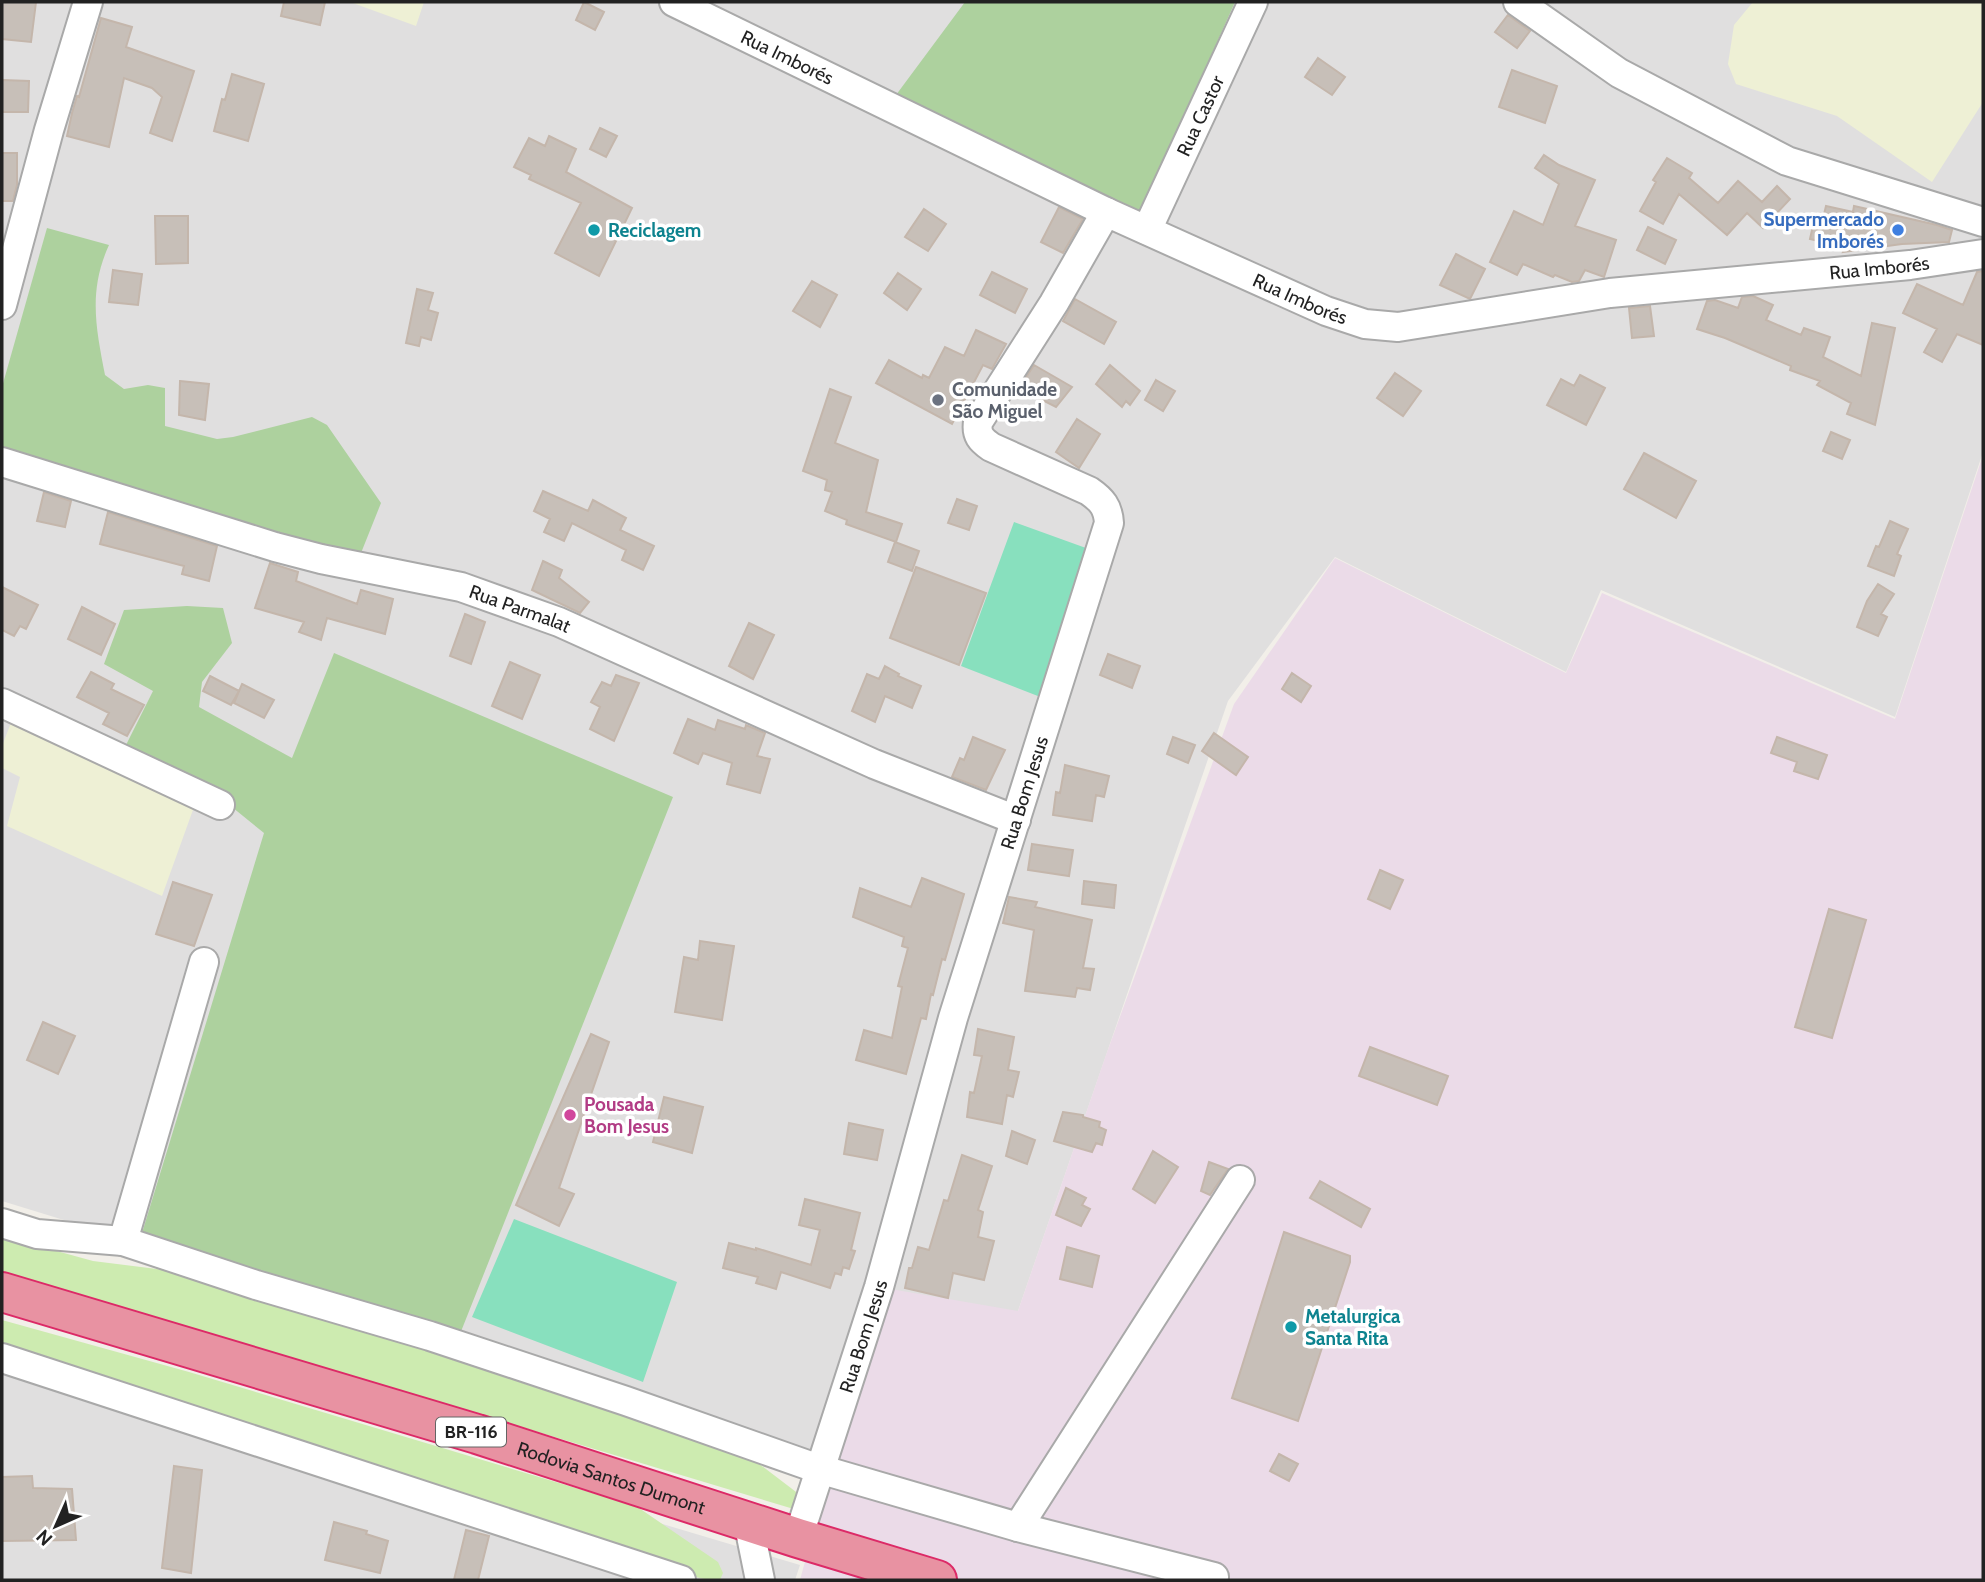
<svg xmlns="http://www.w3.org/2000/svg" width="1985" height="1582" viewBox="0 0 1985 1582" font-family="Cabin,sans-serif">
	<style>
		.residential { fill: #e0dfdf }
		.industrial { fill: #ebdbe8 }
		.farmland { fill: #eef0d5 }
		.grass { fill: #cdebb0 }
		.forest { fill: #add19e }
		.pitch { fill: #88e0be }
		.building { fill: #c7bfb8; stroke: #c4b6ab; stroke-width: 2 }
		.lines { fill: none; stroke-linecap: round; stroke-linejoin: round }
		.minor-casing { stroke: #a9a9a9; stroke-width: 32 }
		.highway-casing { stroke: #dc2a67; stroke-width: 42 }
		.minor { stroke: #fff; stroke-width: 28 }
		.highway { stroke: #e892a2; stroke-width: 38 }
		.culture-dot { fill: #0f9aa8; stroke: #fff; stroke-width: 2.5 }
		.shop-dot { fill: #3f7fe0; stroke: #fff; stroke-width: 2.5 }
		.worship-dot { fill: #6b7280; stroke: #fff; stroke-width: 2.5 }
		.hotel-dot { fill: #d1479c; stroke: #fff; stroke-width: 2.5 }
		.labels { text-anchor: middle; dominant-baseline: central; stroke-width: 7; stroke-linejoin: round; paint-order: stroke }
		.shield { fill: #fff; stroke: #646464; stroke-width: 2 }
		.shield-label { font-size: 18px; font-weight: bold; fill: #222 }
		.street-label { font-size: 19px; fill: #222; stroke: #fff }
		.shop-label { font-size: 19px; font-weight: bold; fill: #366cbe; stroke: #fff; text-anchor: end }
		.culture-label { font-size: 19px; font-weight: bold; fill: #0d838f; stroke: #fff; text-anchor: start }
		.worship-label { font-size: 19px; font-weight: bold; fill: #5b616d; stroke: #fff; text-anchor: start }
		.hotel-label { font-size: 19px; font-weight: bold; fill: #b23c85; stroke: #fff; text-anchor: start }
	</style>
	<rect width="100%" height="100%" fill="#f2efe9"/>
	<path class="residential" d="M2,2H1983V452L1895,717L1601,590L1566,672L1335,557L1228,701L1018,1311L822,1445L807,1452L747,1430L2,1201Z
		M2,1327L800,1565L795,1580H2Z"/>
	<path class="industrial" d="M1983,455V1580H800L879,1287L1018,1311L1106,1055L1234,704L1335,558L1566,673L1602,593L1895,719Z"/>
	<path class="farmland" d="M350,2H424L416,26Z
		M1753,2H1983V102L1932,182L1837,116L1736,84L1728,64L1734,25Z
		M14,715L194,807L162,896L7,826L20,777L2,768V746Z"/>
	<path class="grass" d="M2,1236L93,1261L165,1270L628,1412L754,1460L804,1498L797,1510L2,1271Z
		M2,1320L189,1372L636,1506L718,1562L723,1573L720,1580H709L636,1564L323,1448L268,1437L170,1404L127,1383L2,1345Z"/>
	<path class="forest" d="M965,2H1235L1139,218L896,95Z
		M47,228L109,245C88,291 96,328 105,375L124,389L148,385L165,388V426L217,439L233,437L312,417L327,425L381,503L359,558L2,454V387Z
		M187,606L223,608L232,643L202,682L199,707L292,758L334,653L673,797L460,1334L142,1233L264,833L222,799L122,753L153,691L104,664L124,610Z"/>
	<path class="pitch" d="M1014,522L1097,552L1043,698L961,666Z
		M514,1219L677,1282L643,1382L472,1317Z"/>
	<path class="building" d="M2,2H36L31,42L2,39Z
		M284,2H325L320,25L281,16Z
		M584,2L604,12L595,30L576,20Z
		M1508,15L1530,31L1517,48L1495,32Z
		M101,18L132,27L126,47L194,71L172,141L150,133L162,97L152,88L124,78L109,147L67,136L72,113L77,96L79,97Z
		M1318,58L1345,77L1332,95L1305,77Z
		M1512,70L1557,86L1545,123L1499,107Z
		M232,74L264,84L248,141L214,131L222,99L225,100Z
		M2,80L29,81L28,112H2Z
		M600,128L617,136L606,157L590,149Z
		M549,136L576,149L566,172L632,208L599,276L555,253L581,203L529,179L531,175L514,167L529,138L545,146Z
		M2,153H17V185L13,201H2Z
		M1544,155L1559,165L1595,180L1575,226L1616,240L1604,277L1585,270L1579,281L1572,282L1555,275L1553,277L1523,264L1517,275L1490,262L1514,211L1543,225L1559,184L1535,168Z
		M1667,158L1692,173L1689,178L1718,203L1738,181L1762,202L1777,186L1790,199L1763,228L1747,213L1727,235L1679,194L1663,224L1640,211L1656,182L1653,180Z
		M1826,206L1853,212L1854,206L1937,225L1952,230L1949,242L1902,244L1843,252L1845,247L1810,239L1814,221L1822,223Z
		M1059,207L1083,219L1063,253L1041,242Z
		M924,209L946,224L928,251L905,237Z
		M155,216H188V263L156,264Z
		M1648,227L1676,240L1665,264L1637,250Z
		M1456,254L1485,269L1470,299L1440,285Z
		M113,270L142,274L138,305L109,302Z
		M1983,271V345L1957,334L1942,362L1924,352L1937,329L1903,313L1917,284L1963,305L1977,272Z
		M992,272L1027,289L1015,313L980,295Z
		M898,273L921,289L907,310L884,293Z
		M812,281L837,295L820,327L793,311Z
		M417,289L433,293L428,310L438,313L431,340L421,337L419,346L406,343Z
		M1753,296L1773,305L1766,320L1801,335L1804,328L1830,337L1823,357L1861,376L1872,323L1895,328L1875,425L1847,414L1851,403L1817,385L1820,381L1790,370L1791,366L1725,338L1697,329L1707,301L1715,300L1738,308L1742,297Z
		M1075,299L1116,322L1104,344L1063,321Z
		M1650,306L1654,336L1632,338L1629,308Z
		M976,330L1006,344L992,369L983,365L952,424L876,383L889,360L922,378L923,375L929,378L945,347L964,356Z
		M1034,365L1072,387L1056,407L1019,388Z
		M1110,365L1140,391L1130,405L1126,401L1122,407L1096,384Z
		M1395,373L1421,391L1403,416L1377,398Z
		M1580,375L1605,388L1586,425L1547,405L1561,379L1574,386Z
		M1156,380L1175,391L1163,411L1145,400Z
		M180,381L209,384L205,420L179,415Z
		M830,389L851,397L835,443L878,460L866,512L902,524L896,542L846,524L847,520L825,511L832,492L825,490L827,480L803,471Z
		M1077,419L1100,434L1079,468L1056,452Z
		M1831,432L1850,440L1842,459L1823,451Z
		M1644,453L1696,481L1676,518L1624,489Z
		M543,491L588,511L593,500L626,518L620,530L654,546L643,570L622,560L626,550L572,523L564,541L544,532L550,519L534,511Z
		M44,492L71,501L65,527L37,521Z
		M957,499L977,506L969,530L948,523Z
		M108,512L217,546L209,581L182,574L184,566L100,544Z
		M1890,521L1908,529L1897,554L1901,556L1894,576L1868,566L1876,546L1879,547Z
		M895,542L919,551L912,571L888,562Z
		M543,561L562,570L559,578L589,602L580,613L532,590Z
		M270,563L298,572L296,581L357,604L361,590L393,599L385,634L327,618L321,640L299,632L304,622L255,608Z
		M916,567L986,593L959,665L890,638Z
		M1878,584L1894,594L1881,614L1887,617L1878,636L1857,627L1867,601Z
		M2,587L38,605L26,629L20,626L14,636L2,630Z
		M82,607L115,624L101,655L68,639Z
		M465,614L485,622L471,664L450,656Z
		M749,623L774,635L753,679L729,666Z
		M1108,654L1140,666L1132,688L1100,675Z
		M510,662L540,675L522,719L492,706Z
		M885,666L899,674L898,676L921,686L912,708L885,696L875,722L852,711L867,674L879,679Z
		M91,672L114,684L111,689L144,705L127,736L103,724L109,713L77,697Z
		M1292,673L1311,686L1301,702L1282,689Z
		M616,675L639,683L614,741L590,729L600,707L591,702L602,682L611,686Z
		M210,676L239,691L231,705L203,691Z
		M242,684L274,700L264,718L234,703Z
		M688,719L715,730L718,720L745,729L746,725L765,733L757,756L770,759L760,793L727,784L732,763L703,753L698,764L674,753Z
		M1214,733L1248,757L1236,775L1202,751Z
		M973,737L1005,750L986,790L952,777L960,758L964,760Z
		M1173,737L1195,745L1188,763L1167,754Z
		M1777,737L1827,755L1818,779L1794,771L1797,762L1771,753Z
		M1065,765L1109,776L1104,797L1096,795L1092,821L1053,815L1056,792L1060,793Z
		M1032,844L1073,850L1069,876L1028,870Z
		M1380,870L1403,880L1390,909L1368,899Z
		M922,878L964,894L945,960L942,959L933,995L931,994L926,1019L921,1018L906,1074L856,1060L864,1030L892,1038L902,987L898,986L908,948L902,946L904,937L853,917L860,888L911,907Z
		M1084,881L1116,885L1114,908L1082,904Z
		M173,882L212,895L194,946L156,934Z
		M1009,897L1037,902L1035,907L1092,920L1083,968L1094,969L1090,990L1077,988L1075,997L1025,991L1034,930L1003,923Z
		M1829,909L1866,920L1832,1038L1795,1027Z
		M700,941L734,946L722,1020L675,1012L684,957L698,960Z
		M43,1022L75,1036L58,1074L27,1060Z
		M978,1029L1014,1037L1008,1070L1019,1072L1013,1097L1007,1095L1002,1124L967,1117L970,1092L974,1093L982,1056L974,1055Z
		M591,1034L609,1042L559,1188L574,1194L559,1226L516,1205Z
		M1370,1047L1448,1076L1437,1105L1359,1076Z
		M664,1097L703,1107L692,1153L653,1142Z
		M1063,1112L1083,1115V1117L1100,1122L1099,1127L1106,1130L1102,1145L1096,1143L1092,1152L1054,1141Z
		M849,1123L883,1130L877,1160L844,1154Z
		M1012,1131L1035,1140L1027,1164L1006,1156Z
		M1153,1151L1178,1167L1155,1203L1133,1189Z
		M962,1155L992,1166L978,1210L983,1212L978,1237L994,1241L984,1280L953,1273L948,1298L905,1288L909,1268H912L918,1247L929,1250L944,1200L948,1201Z
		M1209,1162L1228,1169L1210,1195L1201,1191Z
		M1320,1181L1370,1209L1361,1227L1310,1198Z
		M1066,1188L1086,1198L1082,1205L1090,1209L1081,1226L1056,1215Z
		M805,1199L860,1213L851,1250L855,1251L849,1269L843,1267L841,1275L835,1273L830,1288L781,1272L776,1289L756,1283L758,1277L723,1268L729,1243L756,1250V1248L811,1265L820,1230L799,1225Z
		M1284,1232L1350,1256V1262L1298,1421L1232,1398Z
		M1067,1247L1099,1256L1092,1287L1060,1279Z
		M1279,1454L1298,1464L1289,1481L1270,1471Z
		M174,1466L202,1470L191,1573L162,1568Z
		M32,1476L33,1488L72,1489L76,1540L2,1541V1477Z
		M334,1522L367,1531L366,1534L388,1541L380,1573L325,1560Z
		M466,1530L489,1536L478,1580H454Z"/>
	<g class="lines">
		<defs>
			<g id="minor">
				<path id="s1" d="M674,2L1106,212L1326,311L1365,324L1398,327L1610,293L1910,265L1983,254"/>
				<path d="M1518,2L1619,73L1787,161L1983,222"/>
				<path id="s2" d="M1147,230L1253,2"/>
				<path d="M2,305L49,130L88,2"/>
				<path id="s3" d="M2,462L275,547L321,559L461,587L559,622L874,764L1016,820"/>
				<path d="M2,703L220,805"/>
				<path d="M2,1223L37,1234L123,1241L256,1285L430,1336L626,1401L819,1469L1018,1527L1214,1577"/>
				<path d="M123,1241L204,962"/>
				<path d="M2,1358L681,1580"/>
				<path d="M748,1521L760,1580"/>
				<path d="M1018,1527L1240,1180"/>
				<path id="s4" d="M798,1538L879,1287L953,1018L1109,523C1108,507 1102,500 1089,491L991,447C981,440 976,435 978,422L1054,303L1106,212"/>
			</g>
			<g id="highway">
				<path id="s5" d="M2,1292L477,1434L798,1538L937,1580"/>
			</g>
		</defs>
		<use href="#minor" class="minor-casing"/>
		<use href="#highway" class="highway-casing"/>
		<use href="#minor" class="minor"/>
		<use href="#highway" class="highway"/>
	</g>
	<g class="culture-dot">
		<circle cx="594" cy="230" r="7"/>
		<circle cx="1291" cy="1327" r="7"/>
	</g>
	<circle class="shop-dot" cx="1898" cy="230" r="7"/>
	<circle class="worship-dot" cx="938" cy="400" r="7"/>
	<circle class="hotel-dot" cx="570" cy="1115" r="7"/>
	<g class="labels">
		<rect class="shield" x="436" y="1417.5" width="70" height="29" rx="5"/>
		<g class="shield-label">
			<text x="471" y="1432">BR-116</text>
		</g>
		<g class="street-label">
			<text stroke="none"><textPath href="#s1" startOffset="126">Rua Imborés</textPath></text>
			<text stroke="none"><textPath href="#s2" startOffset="126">Rua Castor</textPath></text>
			<text stroke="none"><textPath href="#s1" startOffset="1281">Rua Imborés</textPath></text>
			<text stroke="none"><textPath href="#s1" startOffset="693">Rua Imborés</textPath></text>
			<text stroke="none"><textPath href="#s3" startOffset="539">Rua Parmalat</textPath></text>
			<text stroke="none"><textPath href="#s4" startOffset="779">Rua Bom Jesus</textPath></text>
			<text stroke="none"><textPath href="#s4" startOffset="212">Rua Bom Jesus</textPath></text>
			<text stroke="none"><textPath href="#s5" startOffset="637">Rodovia Santos Dumont</textPath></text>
		</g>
		<g class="shop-label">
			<text x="1884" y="219">Supermercado<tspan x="1884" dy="22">Imborés</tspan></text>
		</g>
		<g class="culture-label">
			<text x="608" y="230">Reciclagem</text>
			<text x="1305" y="1316">Metalurgica<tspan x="1305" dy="22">Santa Rita</tspan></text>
		</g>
		<g class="worship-label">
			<text x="952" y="389">Comunidade<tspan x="952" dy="22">São Miguel</tspan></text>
		</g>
		<g class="hotel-label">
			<text x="584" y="1104">Pousada<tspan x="584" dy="22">Bom Jesus</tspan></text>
		</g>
	</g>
	<rect width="1985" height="1582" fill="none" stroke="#222222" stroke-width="7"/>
	<g transform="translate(56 1526) rotate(225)" stroke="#ffffff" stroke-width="5" paint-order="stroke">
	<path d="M0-5L12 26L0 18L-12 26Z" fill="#222222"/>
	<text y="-10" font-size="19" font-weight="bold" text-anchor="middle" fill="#222222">N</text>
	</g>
</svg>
